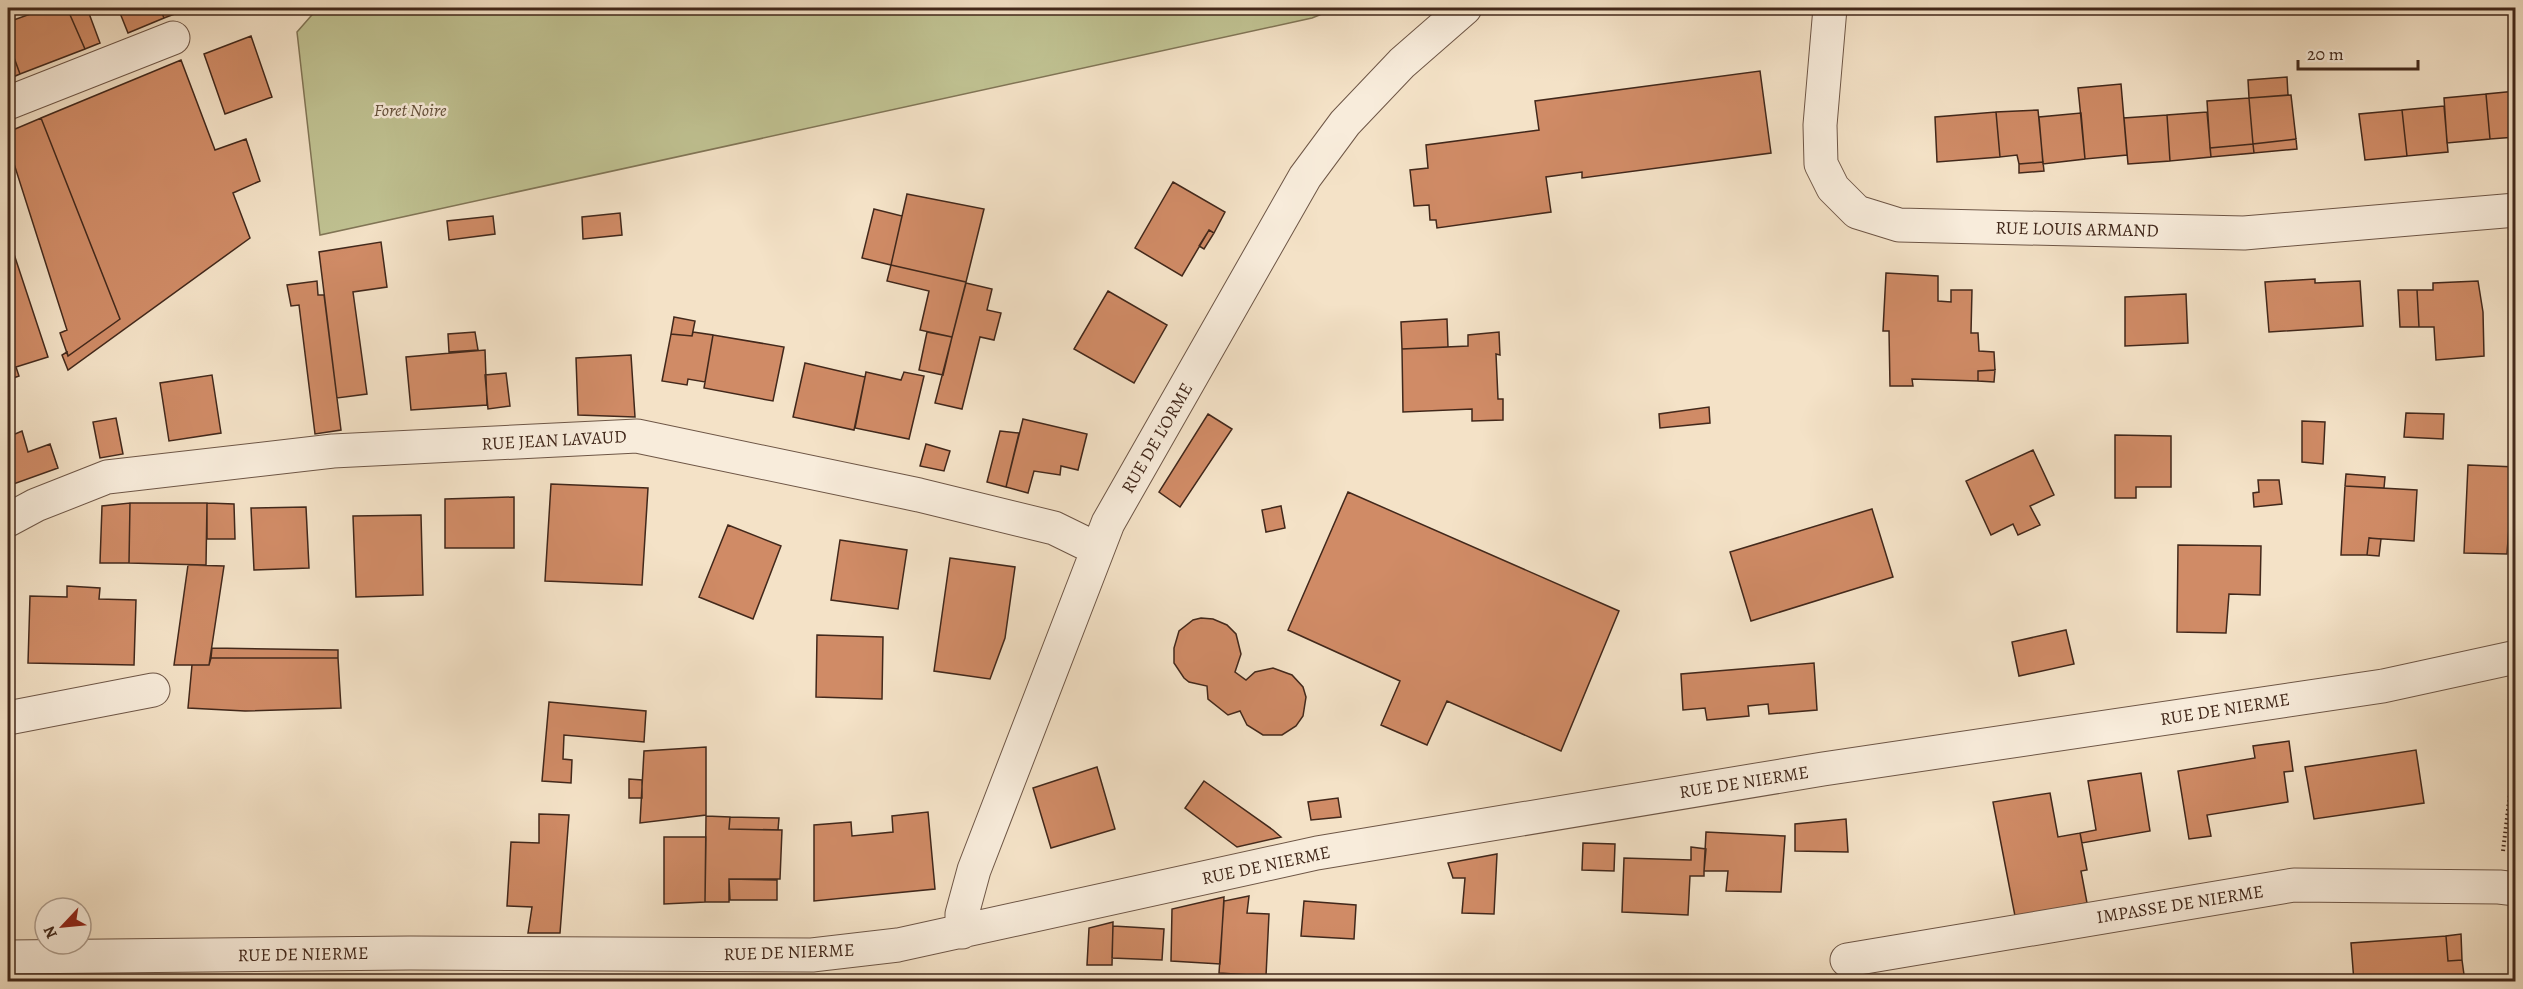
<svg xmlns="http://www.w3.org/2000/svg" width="2523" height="989" viewBox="0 0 2523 989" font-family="Alegreya,serif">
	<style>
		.green { fill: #c0c292; stroke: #817556; stroke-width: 1.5 }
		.building { fill: #d08b66; stroke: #42281b; stroke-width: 1.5 }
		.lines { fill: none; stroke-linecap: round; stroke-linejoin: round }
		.street-casing { stroke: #6e5646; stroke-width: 35 }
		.path { stroke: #42281b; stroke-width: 4; stroke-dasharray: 1.5 3; stroke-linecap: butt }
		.street { stroke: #f8ecdb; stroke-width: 33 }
		.labels { text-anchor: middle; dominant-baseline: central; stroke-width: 5; stroke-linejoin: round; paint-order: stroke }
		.park-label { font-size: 18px; font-style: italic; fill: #624e39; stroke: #f8ecdb }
		.street-label { font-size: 18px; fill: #42281b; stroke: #f8ecdb }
	</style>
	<rect width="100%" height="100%" fill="#f4e2c7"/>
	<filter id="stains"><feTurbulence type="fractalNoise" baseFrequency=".00333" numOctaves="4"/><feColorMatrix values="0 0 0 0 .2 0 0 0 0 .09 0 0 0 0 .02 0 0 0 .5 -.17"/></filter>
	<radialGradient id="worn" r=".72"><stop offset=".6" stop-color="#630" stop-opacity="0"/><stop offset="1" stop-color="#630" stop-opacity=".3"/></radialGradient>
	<path class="green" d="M318,8H1337L1312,18L320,235L297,32Z"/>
	<path class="building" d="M47,8H67L85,49L20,74L8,41V22Z
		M67,8H87L100,43L85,49Z
		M118,8H160L164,18L128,33Z
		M160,8H188V9L164,18Z
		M251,36L272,97L225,114L204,54Z
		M8,41L20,74L8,79Z
		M181,60L215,150L246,139L260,181L233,193L250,238L68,370L62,355L67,352L68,356L120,319L41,118Z
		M1760,71L1771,153L1582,178V172L1546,177L1551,212L1437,228L1436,220H1430L1429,205L1414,206L1410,170L1428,168L1426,145L1539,130L1535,101Z
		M2287,77L2288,95L2249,98L2248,80Z
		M2121,84L2127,155L2085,159L2078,88Z
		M2516,91V137L2490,139L2486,94Z
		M2486,94L2490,139L2447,143L2444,98Z
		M2291,95L2296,139L2253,144L2249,98Z
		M2249,98L2253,144L2210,148L2207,101Z
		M2444,106L2448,152L2407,156L2402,110Z
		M2038,110L2043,162L2019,164L2017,155L2000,157L1996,112Z
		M2402,110L2407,156L2365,160L2359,114Z
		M1996,112L2000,157L1937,162L1935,117Z
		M2207,112L2211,157L2170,161L2167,115Z
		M2081,113L2085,159L2043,164L2039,117Z
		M2167,115L2170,161L2128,164L2124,118Z
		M41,118L120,319L68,356L60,333L67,330L8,145V132Z
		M2296,139L2297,149L2254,153L2253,144Z
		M2253,144L2254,153L2211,157L2210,148Z
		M2043,162L2044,171L2019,173V164Z
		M1173,182L1225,212L1214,233L1209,230L1182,276L1135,248Z
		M907,194L984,209L966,282L891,265Z
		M874,209L902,216L891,265L862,258Z
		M620,213L622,235L583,239L582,217Z
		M493,216L495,234L449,240L447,221Z
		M1209,230L1214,233L1204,249L1199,246Z
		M8,236L48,357L16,367L19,376L8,380Z
		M381,242L387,287L353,292L367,394L337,398L319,252Z
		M891,265L966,282L952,337L920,330L929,291L887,281Z
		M1886,273L1938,276V301L1951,302V290H1972L1971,333H1978L1979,351L1994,352L1995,370L1978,371V381L1912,379L1913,386H1890L1889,331H1883Z
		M2315,279V283L2360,281L2363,326L2269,332L2265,282Z
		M317,281L318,295H324L341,430L315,434L299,305L291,306L287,285Z
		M2478,281L2483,312L2484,356L2436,360L2434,327H2419L2417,290H2433V283Z
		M966,283L992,289L987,310L1001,313L994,340L980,337L962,409L935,403Z
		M2398,290H2417L2419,327H2400Z
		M1108,291L1167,325L1134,383L1074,349Z
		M2186,294L2188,343L2125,346V297Z
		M674,317L695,321L692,336L671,334Z
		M1447,319L1448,347L1402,349L1401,322Z
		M475,332L478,350L449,352L448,334Z
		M693,332L713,335L705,382L688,379L687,385L662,381L671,334L692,336Z
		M927,332L952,337L943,375L919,370Z
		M1499,332L1500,355L1496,354L1498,399H1503V420L1472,421V409L1403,412L1402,349L1468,346V335Z
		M713,335L784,347L773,401L704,388Z
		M485,350L487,405L411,410L406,357Z
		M631,355L635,417L578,415L576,358Z
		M805,363L865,377L854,430L793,417Z
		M1995,370L1994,382L1978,381V371Z
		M866,372L901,380L904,372L924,376L909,439L855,428Z
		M506,373L510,406L488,409L485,375Z
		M212,375L221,433L169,441L160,383Z
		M1709,407L1710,423L1660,428L1659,414Z
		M2406,413L2444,414L2443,439L2404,437Z
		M1208,414L1232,429L1180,507L1159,492Z
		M116,418L123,454L100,458L93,422Z
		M1023,419L1087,434L1078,470L1061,466L1060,475L1034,471L1028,493L1006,487Z
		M2302,421L2325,422L2323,464L2302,462Z
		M22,431L28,452L50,444L58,468L8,486V437Z
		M1000,431L1019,433L1006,487L987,482Z
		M2115,435L2171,436V487H2136V498H2115Z
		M926,444L950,451L944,471L920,466Z
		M2033,450L2054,495L2030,506L2040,525L2018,535L2013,524L1991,535L1966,481Z
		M2468,465L2516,467L2515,511L2510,512L2507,554L2464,553Z
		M2346,474L2385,477L2384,488L2345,486Z
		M2258,480H2279L2282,504L2254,507L2253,493L2259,492Z
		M551,484L648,488L642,585L545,581Z
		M2345,486L2417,490L2414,541L2369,538L2367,555H2341Z
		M1348,492L1619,611L1561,751L1447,701L1427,745L1381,725L1400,681L1288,630Z
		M514,497V548H445V499Z
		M130,503L129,563H100L102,506Z
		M130,503H207L206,565L129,563Z
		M207,503L234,504L235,539H207Z
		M1281,506L1285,528L1266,532L1262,510Z
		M306,507L309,568L254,570L251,508Z
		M1872,509L1893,577L1751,621L1730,552Z
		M421,515L423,595L356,597L353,516Z
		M728,525L781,546L753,619L699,597Z
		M2369,538L2381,539L2379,556L2367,555Z
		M840,540L907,550L898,609L831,600Z
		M2178,545L2261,546L2260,595L2229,594L2226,633L2177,632Z
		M950,558L1015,567L1005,638L990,679L934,671Z
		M188,565L224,566L209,665H174Z
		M67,586L100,588L99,599L136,600L134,665L28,663L30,596L67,597Z
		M1201,618L1213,619L1227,625L1236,634L1241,654L1235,672L1246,680L1255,672L1273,668L1292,675L1303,687L1306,697L1303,716L1296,726L1282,735H1263L1247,725L1240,711L1228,715L1208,699L1207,686L1189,682L1184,678L1174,663V648L1179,631L1193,620Z
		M2066,630L2074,664L2019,676L2012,642Z
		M817,635L883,637L882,699L816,697Z
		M212,648L338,650V658H211Z
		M211,658H338L341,708L245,711L188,708L192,665H209Z
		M1814,663L1817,710L1769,714L1768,704L1748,706L1749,716L1707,720L1705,708L1683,710L1681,674Z
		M549,702L646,711L644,742L564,735L563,759L572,760L571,783L542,781Z
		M2289,741L2293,771L2284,772L2288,802L2207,815L2211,836L2189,839L2178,771L2255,758L2253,746Z
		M706,747V815L640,823L644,751Z
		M2416,750L2424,803L2314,819L2305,767Z
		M1097,767L1115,829L1051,848L1033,788Z
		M2141,773L2150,831L2082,843L2080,833L2096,830L2088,781Z
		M629,779L642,780V798H629Z
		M1204,781L1273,830L1281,837L1237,847L1185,808Z
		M2050,793L2058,837L2080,833L2087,870L2081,871L2087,903L2015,916L1993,802Z
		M1338,798L1341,817L1311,820L1308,802Z
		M928,812L935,889L814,901V825L851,822L852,836L893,832L892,816Z
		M539,814L569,815L560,933H528L532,907L507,906L511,842L539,843Z
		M706,816L730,817L729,829L782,830L780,879H729V902H705Z
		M730,817L779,818L778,830L729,829Z
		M1846,819L1848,852L1795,851V824Z
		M1706,832L1785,836L1781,892L1726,891L1728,871H1704Z
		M664,837H706L705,902L664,904Z
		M1583,843L1615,844L1614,871L1582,870Z
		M1691,847L1706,849L1704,871V876H1690L1688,915L1622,912L1624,858L1691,860Z
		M1497,854L1494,914L1462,913L1465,878H1453L1448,863Z
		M729,879L777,880V900H730Z
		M1249,896L1247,913L1269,914L1266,976L1219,973L1224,901Z
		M1224,897L1220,964L1171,961L1172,909Z
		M1304,901L1356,905L1354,939L1301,936Z
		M1113,922L1112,965H1087L1089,928Z
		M1113,926L1164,929L1162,960L1112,958Z
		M2461,934L2462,960L2448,961L2446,936Z
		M2446,936L2448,961L2462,960L2465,982H2354L2351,943Z
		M870,976V982H825V977Z
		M2134,976L2135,982H2099Z
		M803,977V982H758V978Z
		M378,979V982H309V981Z"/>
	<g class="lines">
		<defs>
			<path id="street" d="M1830,8L1820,125L1821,164L1833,188L1857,212L1899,225L2244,233L2516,210
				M8,103L173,38
				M8,520L36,505L107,477L333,451L637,436L919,495L1054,528L1097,549
				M8,718L153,690
				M962,932V914L974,870L1108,523L1305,177L1345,123L1402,63L1465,8
				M8,957L410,953L812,955L898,945L1317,853L1823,769L2383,686L2516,657
				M1847,960L2294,885L2499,887L2516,889"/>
		</defs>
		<use href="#street" class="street-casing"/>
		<path class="path" d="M2503,851L2516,744"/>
		<use href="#street" class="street"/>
	</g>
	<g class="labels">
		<g class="park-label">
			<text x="410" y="110">Foret Noire</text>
		</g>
		<g class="street-label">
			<text transform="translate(2077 229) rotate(1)">RUE LOUIS ARMAND</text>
			<text transform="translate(1157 438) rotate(-60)">RUE DE L'ORME</text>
			<text transform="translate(554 440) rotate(-3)">RUE JEAN LAVAUD</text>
			<text transform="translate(2225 709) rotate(-9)">RUE DE NIERME</text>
			<text transform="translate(1744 782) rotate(-9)">RUE DE NIERME</text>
			<text transform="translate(1266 865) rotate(-12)">RUE DE NIERME</text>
			<text transform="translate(2180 904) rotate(-9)">IMPASSE DE NIERME</text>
			<text transform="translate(789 952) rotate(-2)">RUE DE NIERME</text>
			<text transform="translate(303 954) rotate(-1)">RUE DE NIERME</text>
		</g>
	</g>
	<rect width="2523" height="989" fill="none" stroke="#f4e2c7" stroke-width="30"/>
	<rect x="9" y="9" width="2505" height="971" fill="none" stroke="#42281b" stroke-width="3"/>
	<rect x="15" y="15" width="2493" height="959" fill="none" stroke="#42281b" stroke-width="1.5"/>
	<g transform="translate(63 926) rotate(244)"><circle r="28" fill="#f8ecdb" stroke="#af9e8e" stroke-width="1.5"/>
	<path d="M0-4.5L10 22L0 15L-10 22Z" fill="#8f2418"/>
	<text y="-9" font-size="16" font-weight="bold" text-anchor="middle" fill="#42281b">N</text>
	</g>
	<path d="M2298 60v9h120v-9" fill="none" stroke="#42281b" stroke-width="3"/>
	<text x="2307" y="60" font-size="18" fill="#42281b" stroke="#f8ecdb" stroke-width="4.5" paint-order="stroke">20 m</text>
	<rect width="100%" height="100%" filter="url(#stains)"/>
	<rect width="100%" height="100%" fill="url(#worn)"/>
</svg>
